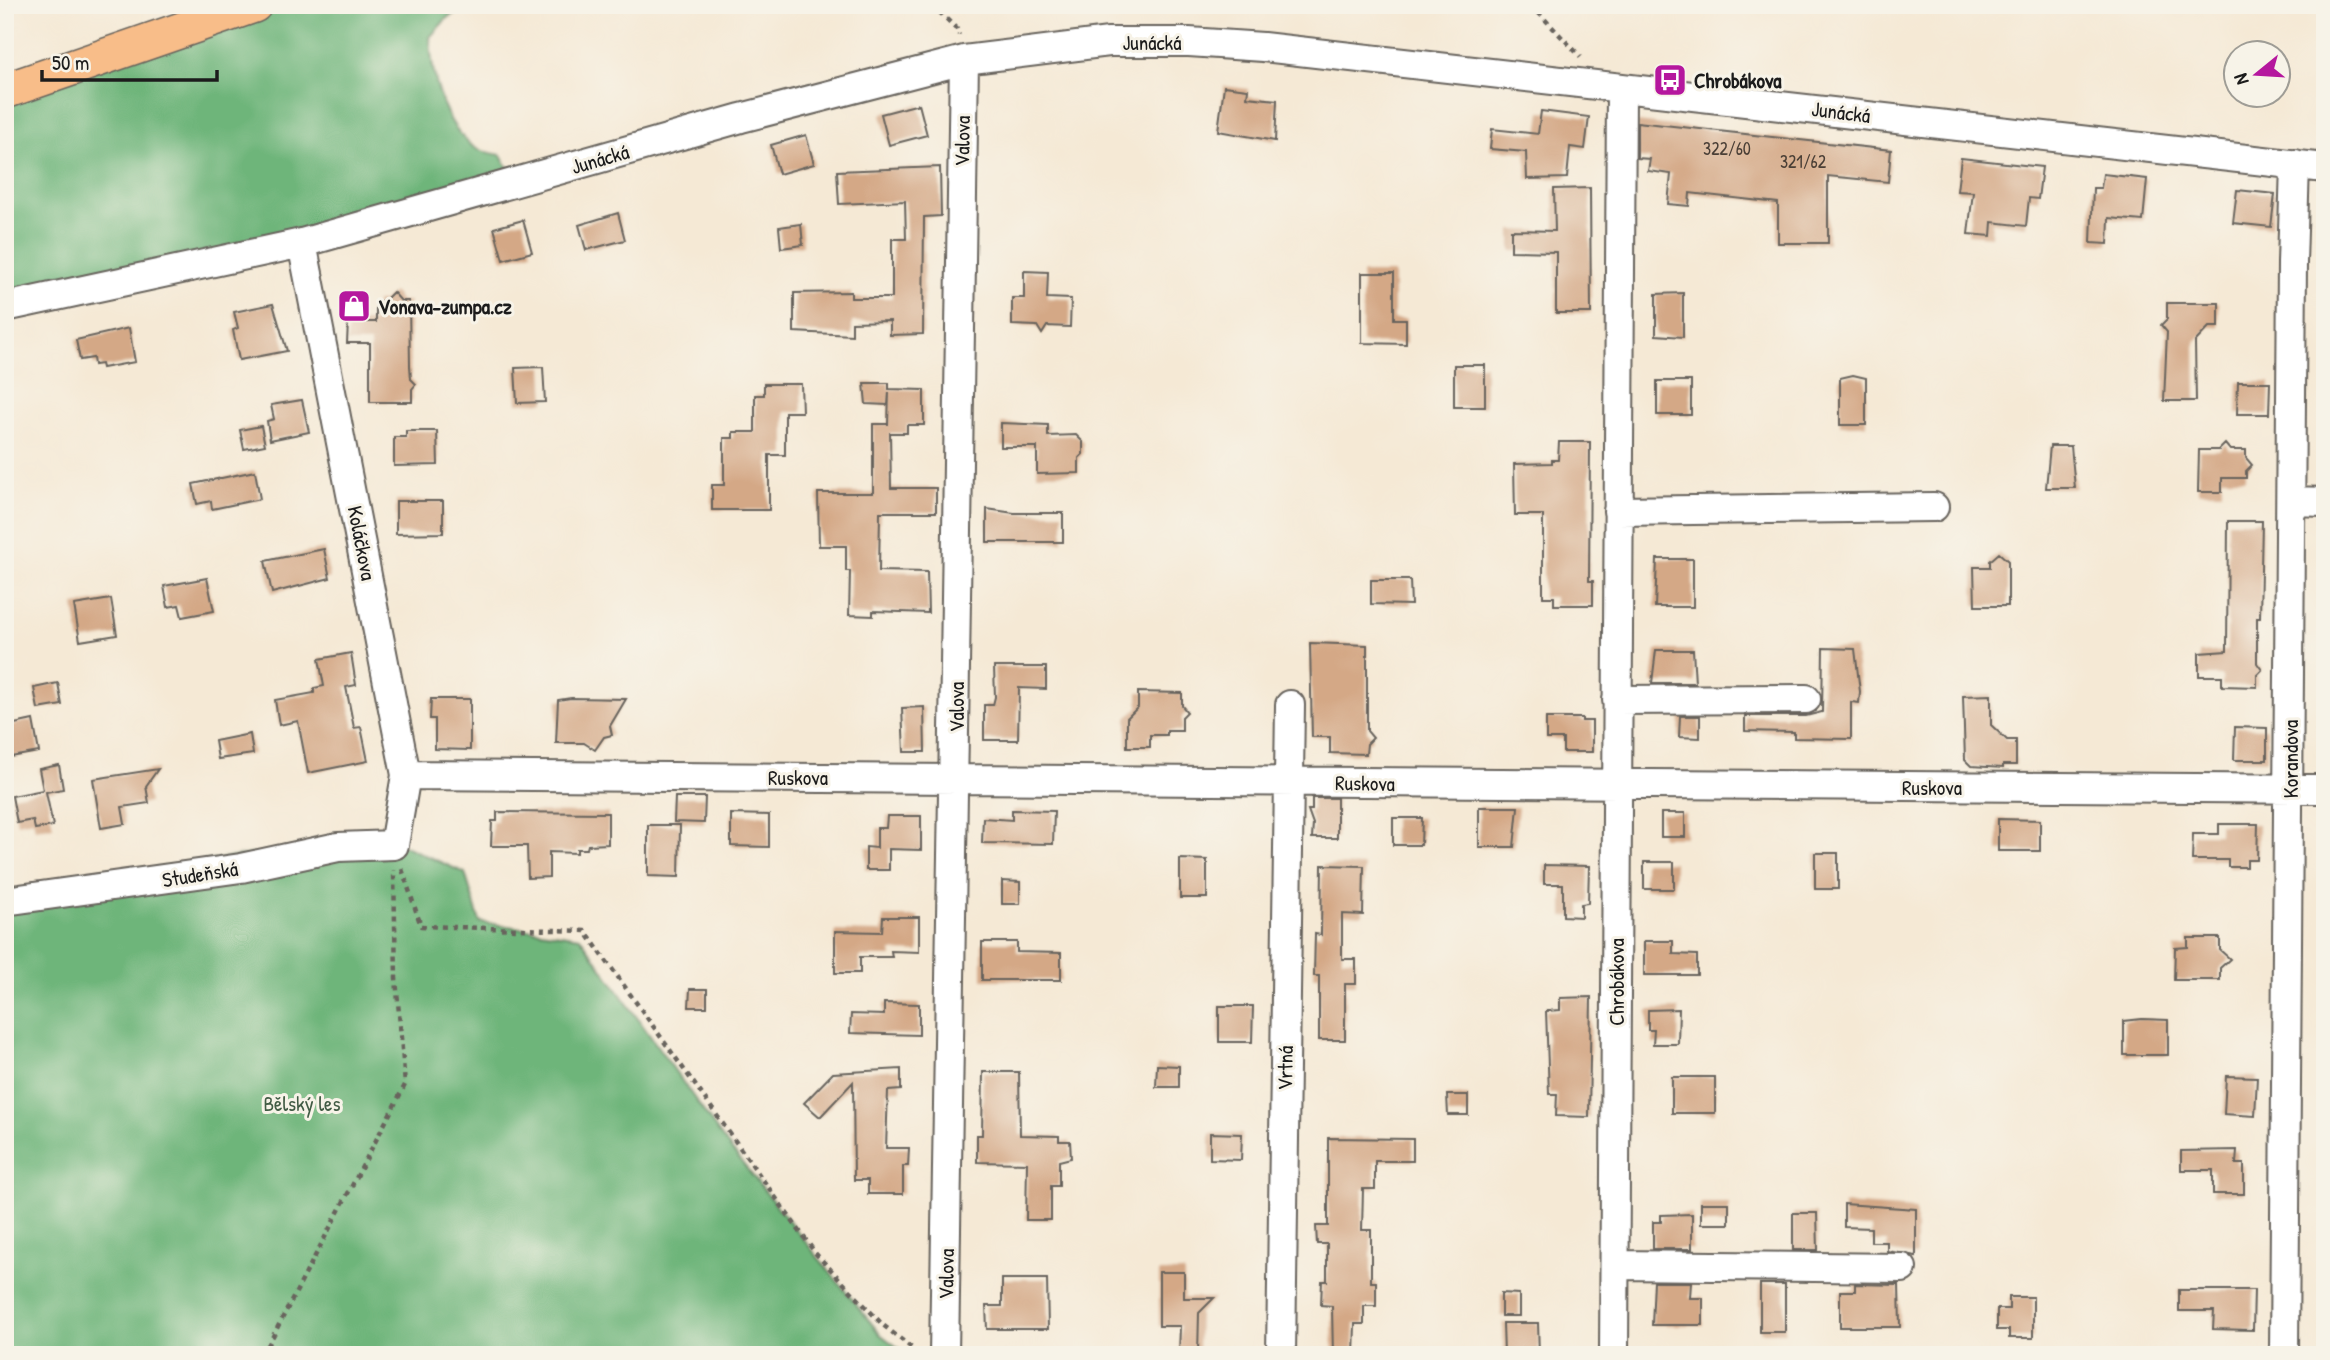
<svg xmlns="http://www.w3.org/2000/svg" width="2330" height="1360" viewBox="0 0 2330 1360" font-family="'Patrick Hand',sans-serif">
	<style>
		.forest { fill: #6eb57a; stroke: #45684b; stroke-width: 2 }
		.building { fill: #d4a886 }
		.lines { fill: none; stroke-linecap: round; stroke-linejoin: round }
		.minor-casing { stroke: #68645d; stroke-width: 32 }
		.major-casing { stroke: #68645d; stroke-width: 38 }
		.path { stroke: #68645d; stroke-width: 4.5; stroke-dasharray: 5 5; stroke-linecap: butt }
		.minor { stroke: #fff; stroke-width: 28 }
		.major { stroke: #f8bd89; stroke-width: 35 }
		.labels { text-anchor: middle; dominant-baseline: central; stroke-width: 6; stroke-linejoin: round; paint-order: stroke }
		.number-label { font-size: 18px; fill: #4a3f36 }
		.street-label { font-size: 21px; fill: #1c1c1c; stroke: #f7f3e8 }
		.poi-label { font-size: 21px; font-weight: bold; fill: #1c1c1c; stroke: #f7f3e8; text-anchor: start }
		.park-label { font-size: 21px; fill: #425c45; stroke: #f7f3e8 }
	</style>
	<rect width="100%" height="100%" fill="#f7f3e8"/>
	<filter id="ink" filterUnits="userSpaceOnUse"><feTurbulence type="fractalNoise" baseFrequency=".0143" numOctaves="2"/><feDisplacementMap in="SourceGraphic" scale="14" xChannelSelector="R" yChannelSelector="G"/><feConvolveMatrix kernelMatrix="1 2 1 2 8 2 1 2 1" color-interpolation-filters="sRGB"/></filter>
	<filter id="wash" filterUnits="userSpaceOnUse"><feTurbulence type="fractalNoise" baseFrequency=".00686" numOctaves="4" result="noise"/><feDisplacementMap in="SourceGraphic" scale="28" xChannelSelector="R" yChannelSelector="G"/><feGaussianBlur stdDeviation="1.57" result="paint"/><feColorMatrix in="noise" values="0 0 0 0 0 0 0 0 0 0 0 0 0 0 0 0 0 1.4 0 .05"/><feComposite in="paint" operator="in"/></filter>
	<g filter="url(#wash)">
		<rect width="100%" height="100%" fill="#f5e9d5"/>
		<path class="forest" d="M254,5H472L448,17L430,37C431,73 442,125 475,148C481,152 493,153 501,155L517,183L5,307V91Z
			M380,835L465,873L480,922L580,937L726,1143L880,1334L908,1355H5V891Z"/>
		<g id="blocks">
			<path class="building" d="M1224,86L1248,89L1247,97L1277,100L1275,141L1218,131Z
				M919,104L927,135L889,145L881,114Z
				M1541,111L1589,117L1585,149L1570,147L1567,178L1527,179L1526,152L1490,149L1492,129L1538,134Z
				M1637,122L1891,150L1888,182L1828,176V243H1778V203L1690,193L1689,206L1668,204L1671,174L1648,171L1650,159L1637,158Z
				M806,135L814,164L779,174L771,145Z
				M1961,158L2042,167L2038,199L2029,198L2026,226L1992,222L1991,236L1968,234L1973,192L1957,191Z
				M940,167L941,216L924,217L923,334L890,335V321L852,322V335L794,332V293L851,292V298H892V239H906L905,201L839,204L837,171Z
				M2103,174L2147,179L2143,221L2109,218L2108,244L2091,243L2093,188H2101Z
				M1590,188L1591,313H1556V252L1511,251V230L1555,231L1554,189Z
				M2237,190L2275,194L2271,227L2233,223Z
				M618,213L625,240L586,250L579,225Z
				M523,220L532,252L503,260L494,228Z
				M801,224L803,245L781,248L779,227Z
				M1024,271L1048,272L1047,298L1071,299L1070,327L1047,326L1042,334L1037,326L1012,325V298H1024Z
				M1362,273H1394V319H1406V344L1362,343Z
				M393,292L401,301H409L410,366L411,379L416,384L412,389V402H370V343H347L348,322H376V301H384Z
				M1683,293V337L1656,335V294Z
				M2167,303H2219V327H2209L2195,342L2196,401H2164L2167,332L2161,325L2167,319Z
				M273,304L287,351L239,360L233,330L238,328L234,312Z
				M129,328L135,362L102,368L101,364L94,365L93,358L80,360L76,340Z
				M1454,365H1485V407H1454Z
				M543,367L545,402L517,403L515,368Z
				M1853,375L1866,378V425H1840V378Z
				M1657,381H1691V415H1657Z
				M2238,382H2270L2269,414H2237Z
				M864,383H889V389L924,390V425H907V433H890L891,488H936V512H880L879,571L927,572L928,613L873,611V616L849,615L850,571H846V546H819L818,493H873V424H888L889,392L888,405L866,404Z
				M764,384H801L802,412H785V455H769V510H712V485H724V438H733V432H755V395H764Z
				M302,400L309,432L270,440L267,421L274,419L271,405Z
				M1001,423L1048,425V436L1076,435L1083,442V454L1079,458V473L1037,474V447H1001Z
				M261,426L265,445L244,449L240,430Z
				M406,431H437L438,465L394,466V437H406Z
				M1559,442H1590L1589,581H1593V605H1554V597H1543V515H1515L1514,464L1552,463V460H1558Z
				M2225,444L2230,450H2246V458L2252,465L2246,471V478H2222V492H2198L2199,450H2219Z
				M2050,446H2071L2075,488H2046Z
				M255,471L260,499L212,509L211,501L197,504L193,484Z
				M396,501H443V533L396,534Z
				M987,509L1014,513H1063V542H987Z
				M2228,521H2262L2260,618H2257V663L2262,670L2257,675V687L2222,686V676H2199V653L2227,651Z
				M324,549L330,578L272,593L265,561Z
				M1999,553L2008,561V606H1975L1974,567H1990V561Z
				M1657,559H1693V607H1655Z
				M207,578L214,611L182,617L179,605L168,607L164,586Z
				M1371,580H1410L1411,605L1371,604Z
				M111,599L117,635L80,641L74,605Z
				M1310,643L1367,645V731L1373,738L1367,744L1366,754L1330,753V737H1312Z
				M1823,648L1855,649L1860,692L1859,703L1851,702V739L1794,738V732L1745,731V716H1806L1822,712Z
				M1656,650H1693L1695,683H1652Z
				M351,653L356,685L346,687L354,728L361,727L368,761L308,773L298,721L279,725L275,700L314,693V688L324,686L319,659Z
				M994,667H1046V689L1019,688L1018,740H984V705H993L995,697Z
				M58,683L62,705L38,709L34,688Z
				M1138,692L1182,693V706L1187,712L1182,717V731H1167V735H1150V747H1127V718L1138,707Z
				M1991,695V725L2007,740H2016V765H2003V768L1971,766L1965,760L1963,696Z
				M571,698L626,699L610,726L612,735L604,737L595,750L584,743H556L558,700Z
				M431,699H470V750L435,749V719H430Z
				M924,707L925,752H904L902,708Z
				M1680,716H1700V738L1679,737Z
				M1546,718H1582V721H1592V752H1563V739H1546Z
				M33,720L39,752L5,758V726Z
				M2235,727L2267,728V760H2234Z
				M250,734L253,754L218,759L215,741Z
				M59,765L63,789L46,792L53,826L35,829L33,820L17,823L12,796L43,790L39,769Z
				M158,769L146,786L149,803L122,807L125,824L101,828L93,779Z
				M675,797H705L704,823L674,822Z
				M1312,798H1337V838H1312L1313,824L1308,810H1312Z
				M1479,807H1518L1514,847H1479Z
				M1012,810L1054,811L1053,844L982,843L983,818L1012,820Z
				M497,812L608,813V844L588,845L587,849H577V853L549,852V877L528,878L527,846H491L492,821H497Z
				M1661,813H1685V837H1661Z
				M731,814L769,815V847L731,846Z
				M887,816H921V850L889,849V870H866V847L877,848V828H886Z
				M1393,818H1422L1421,845H1393Z
				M1998,819L2040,820V851H1998Z
				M2219,824H2258L2257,860H2247V867H2228V860H2192L2193,834H2219Z
				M648,825H680L679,877L648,876Z
				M1815,853H1838V889H1815Z
				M1180,859L1207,860V898H1180Z
				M1644,862H1674V889H1644Z
				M1322,865L1364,866L1363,915L1342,914V959H1356V984H1345V1040H1319V976H1314L1315,934L1321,935Z
				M1544,865L1589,866L1588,903L1581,904V917L1563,916V884H1544Z
				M1002,881L1020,882V904H1002Z
				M883,917H919V952L891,951L892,957H860V973H835V931L882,932Z
				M2188,938H2220V950L2230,959L2220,968V980H2174L2175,948L2188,947Z
				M1644,941H1673V954L1697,955V975H1644Z
				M982,942H1017V952L1061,953V980H982Z
				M690,989H707V1007H689Z
				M1591,997L1589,1117L1556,1116L1557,1094H1549L1546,1011L1560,1010V998Z
				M884,1003L919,1004V1035L850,1033L851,1014L884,1015Z
				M1219,1006H1253L1252,1042H1219Z
				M1679,1009L1678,1044H1653L1654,1030H1648V1010Z
				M2142,1019L2168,1020V1055H2124V1021Z
				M1157,1065L1179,1066V1087H1156Z
				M901,1069V1090L888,1091L886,1148H909L908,1166H903V1194H868V1180H854L853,1082L820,1117L804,1103L833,1073Z
				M983,1072H1019L1020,1135L1059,1136V1141H1070L1071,1158L1059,1161V1186H1051V1220H1026L1027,1163L977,1162V1135H982Z
				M2226,1076L2257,1077L2255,1116L2224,1114Z
				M1672,1077H1715V1113H1672Z
				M1447,1095H1468V1115H1448Z
				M1210,1133L1242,1134L1241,1160L1210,1159Z
				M1328,1138L1413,1139V1161H1375V1189H1363L1362,1230H1371V1282H1376V1306H1364V1324H1355L1354,1355H1333L1332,1306L1321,1305L1322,1281H1327V1244H1317L1316,1226H1328Z
				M2237,1150L2236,1164H2244V1194H2213V1170H2181V1151Z
				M1701,1203H1729V1224H1701Z
				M1844,1204L1916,1209V1256L1887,1251V1242H1871V1228L1844,1227Z
				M1793,1213H1817L1818,1250H1793Z
				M1692,1214V1249H1653V1222H1661V1215Z
				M1159,1272H1184V1298H1214L1199,1313L1198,1355H1179L1180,1326H1159Z
				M1002,1279H1047L1048,1329H987L986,1306H1002Z
				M1654,1282H1691L1690,1298H1703V1325H1652Z
				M1760,1284H1785V1332H1760Z
				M1855,1284L1899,1285L1900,1327H1840V1291H1855Z
				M2179,1290H2254L2253,1330L2213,1329L2214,1311H2179Z
				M1501,1293L1519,1294V1316H1501Z
				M2009,1297H2033V1338H2009V1330H1997V1309H2009Z
				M1503,1323H1538L1539,1355H1504Z"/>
		</g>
	</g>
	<g filter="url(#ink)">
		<use href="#blocks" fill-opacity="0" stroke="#68645d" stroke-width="2"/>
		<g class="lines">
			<defs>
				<path id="minor" d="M5,307L302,243L741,118L964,60L1109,42H1189L1263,47L2325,168
					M2292,501L2325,502
					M1618,511L1934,507
					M1617,700L1806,699
					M406,775L2325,789
					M5,901L241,868L338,847L394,845L406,775L302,243
					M1615,1265L1902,1268
					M944,1355C953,923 956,492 964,60
					M1281,1355L1290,705
					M1614,1355L1621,88
					M2284,1355L2292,263L2295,164"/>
				<path id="major" d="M5,91L254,5"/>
			</defs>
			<use href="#minor" class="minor-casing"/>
			<use href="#major" class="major-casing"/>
			<path class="path" d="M932,5L957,29L959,35
				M1531,5L1581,57
				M402,869L421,926L585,931L816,1254L883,1325L918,1353
				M263,1355L405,1085L396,978L394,870"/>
			<use href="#minor" class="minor"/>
			<use href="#major" class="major"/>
		</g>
	</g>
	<defs>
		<symbol id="bus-square" viewBox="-11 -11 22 22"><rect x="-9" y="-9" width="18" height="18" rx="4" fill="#b5179e" stroke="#f7f3e8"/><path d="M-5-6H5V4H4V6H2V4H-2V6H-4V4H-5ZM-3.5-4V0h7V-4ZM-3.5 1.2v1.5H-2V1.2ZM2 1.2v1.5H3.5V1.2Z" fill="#fff"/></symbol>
		<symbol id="shop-square" viewBox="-11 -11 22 22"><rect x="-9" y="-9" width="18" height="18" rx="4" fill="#b5179e" stroke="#f7f3e8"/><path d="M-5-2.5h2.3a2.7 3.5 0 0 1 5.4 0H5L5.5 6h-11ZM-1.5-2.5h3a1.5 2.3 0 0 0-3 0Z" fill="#fff"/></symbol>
	</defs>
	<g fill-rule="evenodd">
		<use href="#bus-square" x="1651" y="61" width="38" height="38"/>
		<use href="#shop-square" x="335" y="287" width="38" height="38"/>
	</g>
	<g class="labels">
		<g class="number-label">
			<text x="1727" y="148">322/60</text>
			<text x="1803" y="161">321/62</text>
		</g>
		<g class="street-label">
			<text x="1152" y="42">Junácká</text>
			<text transform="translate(1841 112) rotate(7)">Junácká</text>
			<text transform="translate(962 141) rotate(-89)">Valova</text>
			<text transform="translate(600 159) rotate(-16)">Junácká</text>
			<text transform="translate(362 543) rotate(79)">Koláčkova</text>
			<text transform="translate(956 707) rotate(-90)">Valova</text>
			<text transform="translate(2290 759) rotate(-90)">Korandova</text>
			<text x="798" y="777">Ruskova</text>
			<text transform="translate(1365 783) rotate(1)">Ruskova</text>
			<text x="1932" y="787">Ruskova</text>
			<text transform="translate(200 874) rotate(-9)">Studeňská</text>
			<text transform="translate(1616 982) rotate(-90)">Chrobákova</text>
			<text transform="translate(1285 1068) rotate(-89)">Vrtná</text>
			<text transform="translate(946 1274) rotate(-89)">Valova</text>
		</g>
		<g class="poi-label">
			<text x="1694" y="80">Chrobákova</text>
			<text x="378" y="306">Vonava-zumpa.cz</text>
		</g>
		<g class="park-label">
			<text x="302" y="1103">Bělský les</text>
		</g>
	</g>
	<rect width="2330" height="1360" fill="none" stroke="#f7f3e8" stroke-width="28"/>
	<g transform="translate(2257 74) rotate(252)"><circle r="33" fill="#f7f3e8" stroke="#9f9d96" stroke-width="2"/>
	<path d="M0-5L12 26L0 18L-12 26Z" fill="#b5179e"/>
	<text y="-10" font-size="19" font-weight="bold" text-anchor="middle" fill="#1c1c1c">N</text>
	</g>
	<path d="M42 70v10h175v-10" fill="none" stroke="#1c1c1c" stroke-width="3.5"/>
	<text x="52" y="70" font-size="21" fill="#1c1c1c" stroke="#f7f3e8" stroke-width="5" paint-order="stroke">50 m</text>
</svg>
